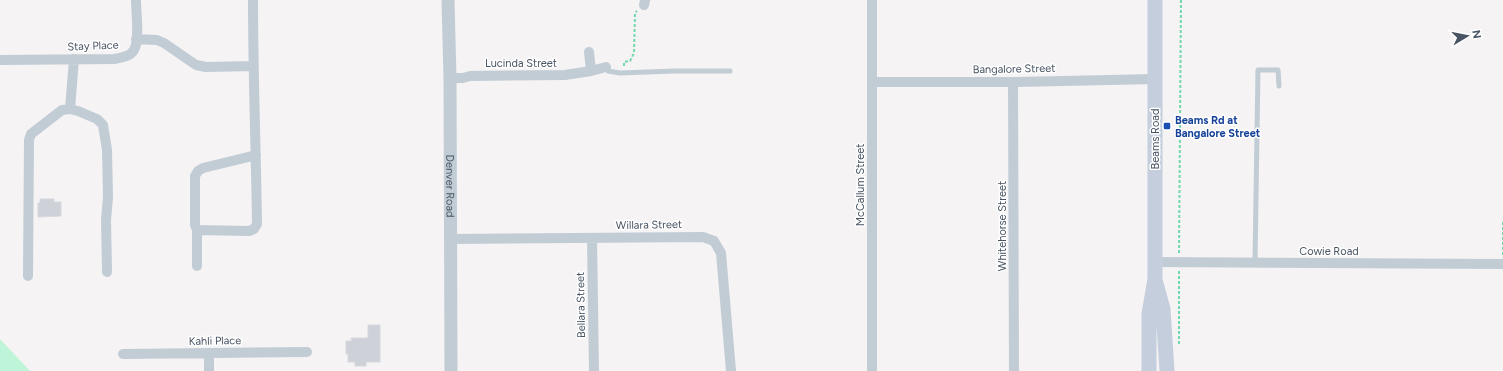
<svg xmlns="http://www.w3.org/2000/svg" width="1503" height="371" viewBox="0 0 1503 371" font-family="Figtree,sans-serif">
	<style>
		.green { fill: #bef5d8 }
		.building { fill: #ced1d8; stroke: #d6d8de }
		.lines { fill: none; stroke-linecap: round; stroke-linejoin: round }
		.path { stroke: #72d8ad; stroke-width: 2; stroke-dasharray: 3 2; stroke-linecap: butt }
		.service { stroke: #c2ccd5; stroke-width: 5 }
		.minor { stroke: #c2ccd5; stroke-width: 10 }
		.tertiary { stroke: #c2ccd5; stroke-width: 13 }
		.secondary { stroke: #c4cedd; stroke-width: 15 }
		.transit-dot { fill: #1a4fb4; stroke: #fff; stroke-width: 1.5 }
		.labels { text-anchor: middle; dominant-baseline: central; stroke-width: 3; stroke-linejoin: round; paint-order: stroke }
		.street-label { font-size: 11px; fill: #485463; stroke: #fff }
		.transit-label { font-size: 11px; font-weight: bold; fill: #164399; stroke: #fff; text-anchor: start }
	</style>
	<rect width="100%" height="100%" fill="#f5f3f3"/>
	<path class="green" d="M0,339L30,371H0Z"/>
	<path class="building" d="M40,199H54V202H61V216L38,217V203H40Z
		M368,325H380V362H366V366H355V362H348V354H346V341H352L351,338H368Z"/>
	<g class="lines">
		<path class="path" d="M624,66V62L630,61L634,53L635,13L637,11
			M1179,253L1181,0
			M1503,255V221
			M1179,271V345"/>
		<path class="service" d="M606,67L608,71L620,73L675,71H730
			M1255,262L1258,70H1278L1279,86"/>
		<path class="minor" d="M253,0C253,75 256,149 257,224L254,229L249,231L197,230L195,225V176L198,171L203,168L256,155
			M644,5L645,0
			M136,39L157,40L164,43L196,65L206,67L253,66
			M589,52L591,71L606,67
			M0,60L114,59C120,58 130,57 134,50C140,40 136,13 136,0
			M450,78H463L470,76L565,75L591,71
			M873,82H1013L1155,79
			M1013,82L1014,371
			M70,109L74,59
			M592,238L594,371
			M450,239L703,237L714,241L721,253L731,371
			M1155,262L1503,264
			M197,266V230
			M28,276L29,140L31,134L62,110L70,109L78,111L97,119L103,125L107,150L108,197L106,220L107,272
			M209,353V371
			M123,354L307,352
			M872,371V0"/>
		<path class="tertiary" id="s1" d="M448,0L450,78L451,371"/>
		<path class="secondary" d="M1155,280L1163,309L1167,371
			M1149,371V314L1155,279V0"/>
	</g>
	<rect class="transit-dot" x="1163" y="122" width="8" height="8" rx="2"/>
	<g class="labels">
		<g class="street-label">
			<text transform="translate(93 46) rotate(-2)">Stay Place</text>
			<text x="521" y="63">Lucinda Street</text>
			<text transform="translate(1014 69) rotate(-1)">Bangalore Street</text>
			<text transform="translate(1155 139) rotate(-90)">Beams Road</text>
			<text stroke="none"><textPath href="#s1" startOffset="186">Denver Road</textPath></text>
			<text transform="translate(860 185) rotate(-90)">McCallum Street</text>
			<text transform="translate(649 225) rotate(-1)">Willara Street</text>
			<text transform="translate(1002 226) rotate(-90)">Whitehorse Street</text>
			<text x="1329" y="251">Cowie Road</text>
			<text transform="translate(581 305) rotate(-91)">Bellara Street</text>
			<text transform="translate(215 341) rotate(-1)">Kahli Place</text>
		</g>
		<g class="transit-label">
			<text x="1175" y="120">Beams Rd at<tspan x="1175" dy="13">Bangalore Street</tspan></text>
		</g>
	</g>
	<g transform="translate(1467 36) rotate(80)" stroke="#ffffff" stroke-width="3" paint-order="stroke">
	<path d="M0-3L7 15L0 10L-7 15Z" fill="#485463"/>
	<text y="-6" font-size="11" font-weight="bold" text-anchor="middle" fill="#485463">N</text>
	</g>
</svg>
